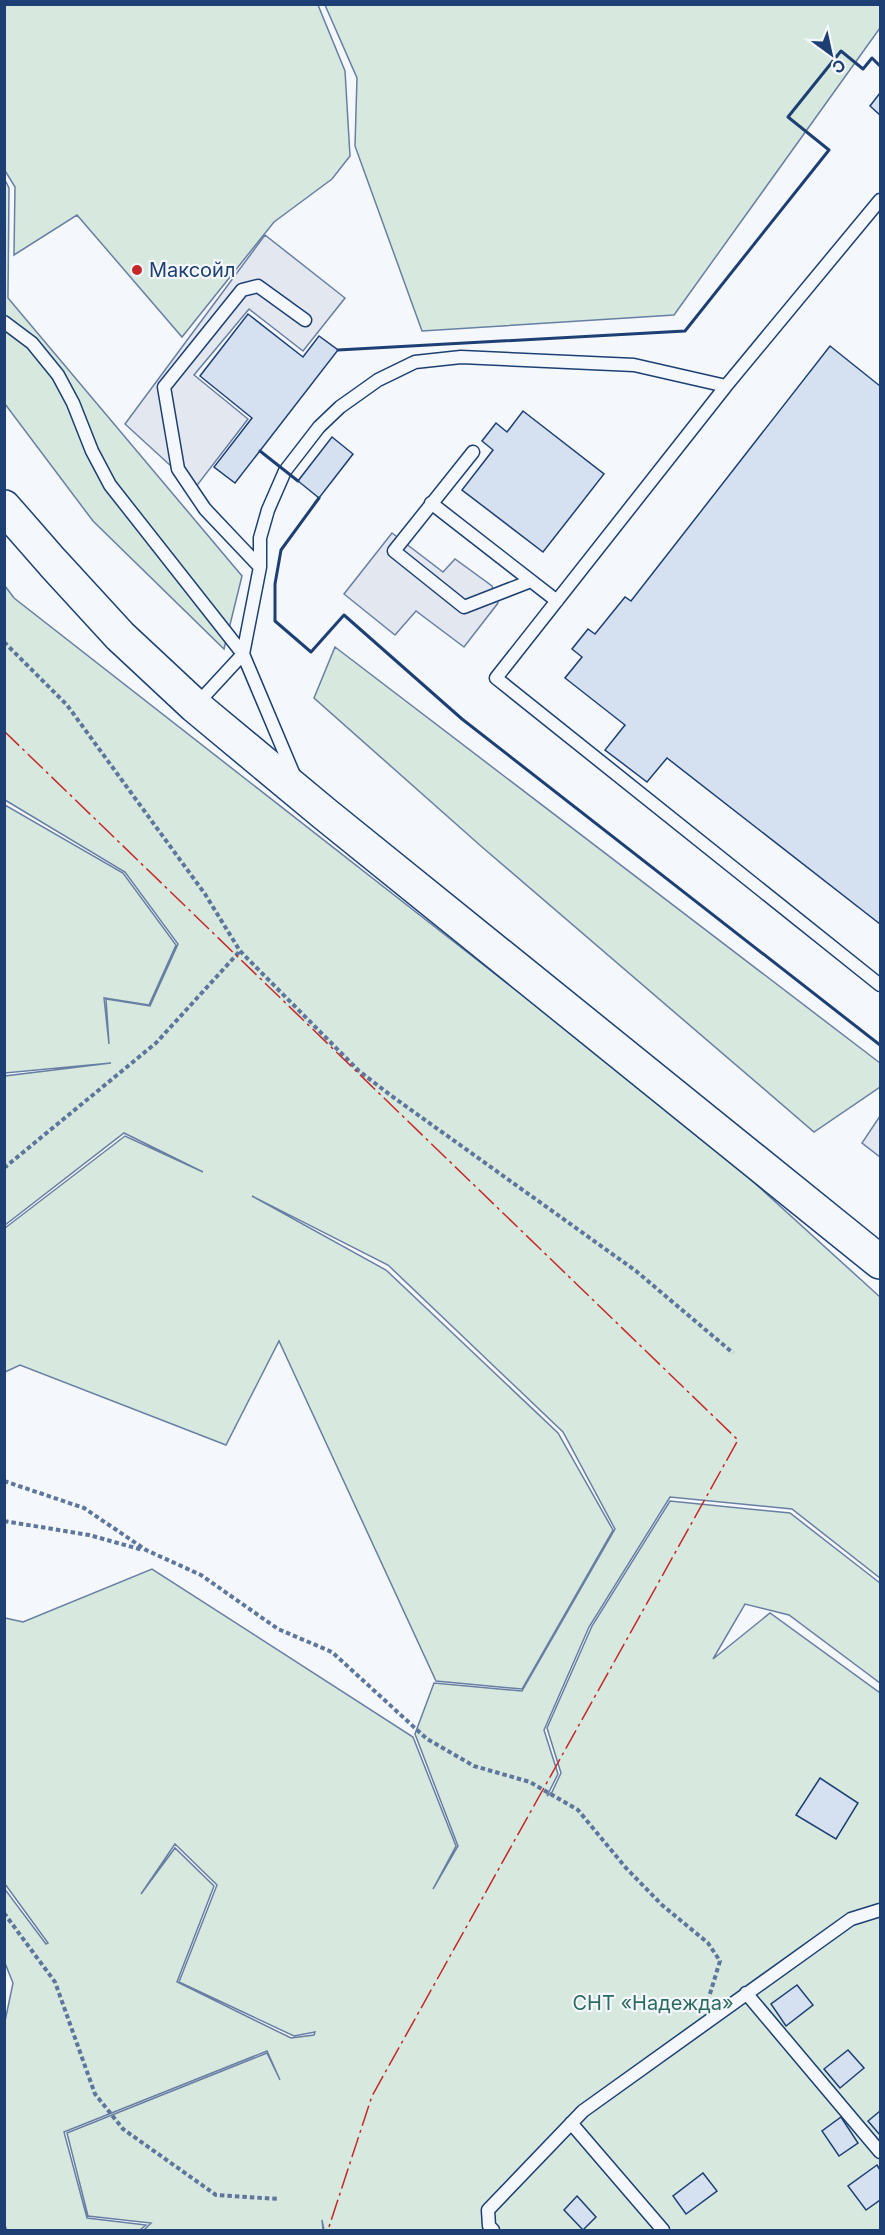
<svg xmlns="http://www.w3.org/2000/svg" width="885" height="2235" viewBox="0 0 885 2235" font-family="Inter,sans-serif">
	<style>
		.green { fill: #d7e8df; stroke: #687fa3; stroke-width: 1.5; fill-rule: evenodd }
		.parking { fill: #e3e8f0; stroke: #687fa3; stroke-width: 1.5 }
		.building { fill: #d5e0f0; stroke: #1d3f73; stroke-width: 1.5 }
		.lines { fill: none; stroke-linecap: round; stroke-linejoin: round }
		.lane-casing { stroke: #1d3f73; stroke-width: 15 }
		.primary-casing { stroke: #1d3f73; stroke-width: 36 }
		.path { stroke: #5e769c; stroke-width: 4; stroke-dasharray: 4.5 3; stroke-linecap: butt }
		.lane { stroke: #f4f7fb; stroke-width: 12 }
		.primary { stroke: #f4f7fb; stroke-width: 33 }
		.wall { stroke: #1d3f73; stroke-width: 3 }
		.power { stroke: #c62828; stroke-width: 1.5; stroke-dasharray: 21 4.5 3 4.5; stroke-linecap: butt }
		.poi-dot { fill: #c62828; stroke: #f4f7fb; stroke-width: 2 }
		.labels { text-anchor: middle; dominant-baseline: central; stroke-width: 4.5; stroke-linejoin: round; paint-order: stroke }
		.poi-label { font-size: 20px; fill: #1d3f73; stroke: #f4f7fb; text-anchor: start }
		.park-label { font-size: 20px; fill: #2c6c60; stroke: #f4f7fb }
	</style>
	<rect width="100%" height="100%" fill="#f4f7fb"/>
	<path class="green" d="M5,4L318,5L345,71L350,156L332,179L274,222L182,337L77,215L14,255L15,187L4,169Z
		M880,4V28L674,315L422,331L355,146L357,78L325,5Z
		M5,180L9,188L8,298L242,576L224,649L93,521L5,404Z
		M5,586L14,598L705,1138L880,1297V1578L792,1509L670,1497L589,1627L544,1730L558,1774L547,1796L552,1792L561,1773L547,1728L592,1626L670,1501L790,1513L880,1583V1683L789,1615L745,1604L713,1659L770,1613L880,1693V2230H324L322,2220L323,2230H144L151,2223L88,2216L67,2133L267,2053L280,2080L267,2051L64,2132L87,2218L146,2225L140,2230H7L4,2224V2026L13,1983L5,1963L4,1888L46,1944L48,1943L5,1884V1618L23,1622L152,1569L413,1737L456,1846L433,1889L458,1846L415,1734L434,1683L522,1691L615,1529L563,1432L388,1265L252,1196L386,1270L558,1433L613,1530L522,1689L436,1681L279,1341L226,1445L20,1365L5,1372V1228L125,1136L203,1172L124,1133L5,1225V1076L111,1063L5,1073V805L123,873L176,945L149,1005L104,998L109,1044L106,999L150,1006L178,944L125,872L5,800ZM175,1844L217,1885L179,1982L294,2036L315,2032L314,2035L291,2038L177,1982L214,1886L175,1848L141,1894Z
		M335,647L880,1063V1087L814,1132L482,847L314,698Z"/>
	<path class="parking" d="M265,235L345,298L303,351L249,309L194,375L248,419L195,488L125,424Z
		M392,533L443,572L455,559L492,586L498,603L464,647L416,611L395,635L344,594Z
		M880,1116V1157L862,1143Z"/>
	<path class="building" d="M880,93V115L870,106Z
		M248,314L303,357L319,336L338,350L235,483L214,467L252,418L200,376Z
		M830,346L880,386V924L667,758L647,782L605,750L625,725L565,678L582,657L572,649L588,629L595,634L625,597L631,601Z
		M523,411L604,474L543,552L462,490L493,450L482,441L496,423L507,432Z
		M332,437L353,454L319,498L298,481Z
		M820,1778L858,1803L836,1839L796,1815Z
		M797,1985L813,2005L786,2026L771,2004Z
		M848,2050L864,2068L840,2088L824,2069Z
		M880,2111V2135L868,2121Z
		M841,2117L858,2143L839,2156L822,2131Z
		M877,2165L880,2170V2200L866,2210L848,2186Z
		M703,2173L717,2191L686,2214L673,2196Z
		M577,2196L596,2217L583,2230L564,2210Z"/>
	<g class="lines">
		<defs>
			<path id="lane" d="M880,200L726,386L496,678L880,985
				M4,322L32,343L58,375L73,403L92,451L110,485L243,654L294,775
				M473,452L394,551L464,607L531,581
				M431,503L557,601
				M260,567L205,509L178,469L164,387L242,290L258,286L305,320
				M195,706L243,654L260,567V538L268,510L285,471L319,427L340,407L378,380L415,362L461,357L634,365L726,386
				M746,1993L880,2152
				M571,2123L663,2230
				M493,2230L489,2226L488,2210L583,2111L851,1919L880,1910"/>
			<path id="primary" d="M4,507L53,563L120,636L195,706L325,814L880,1262"/>
		</defs>
		<use href="#lane" class="lane-casing"/>
		<use href="#primary" class="primary-casing"/>
		<path class="path" d="M4,642L67,705L205,894L240,951L359,1071L393,1097L636,1271L733,1353
			M4,1168L156,1043L240,951
			M4,1481L84,1508L146,1550L201,1575L278,1629L332,1652L427,1739L474,1766L530,1782L578,1810L626,1868L662,1905L708,1943L720,1961L709,1997
			M4,1521L89,1535L143,1550
			M4,1913L55,1982L95,2094L123,2129L216,2195L279,2199"/>
		<use href="#lane" class="lane"/>
		<use href="#primary" class="primary"/>
		<path class="wall" d="M338,350L685,331L829,150L788,117L841,51L863,69L872,58L880,66
			M260,451L298,481
			M319,498L281,550L275,584V621L311,652L344,615L462,719L880,1045"/>
		<path class="power" d="M4,731L738,1440L372,2096L328,2230"/>
	</g>
	<circle class="poi-dot" cx="137" cy="270" r="6"/>
	<g class="labels">
		<g class="poi-label">
			<text x="149" y="270">Максойл</text>
		</g>
		<g class="park-label">
			<text x="653" y="2003">СНТ «Надежда»</text>
		</g>
	</g>
	<rect width="885" height="2235" fill="none" stroke="#1d3f73" stroke-width="12"/>
	<g transform="translate(831 54) rotate(147)" stroke="#f4f7fb" stroke-width="4.5" paint-order="stroke">
	<path d="M0-4.5L10 22L0 15L-10 22Z" fill="#1d3f73"/>
	<text y="-9" font-size="16" font-weight="bold" text-anchor="middle" fill="#1d3f73">С</text>
	</g>
</svg>
